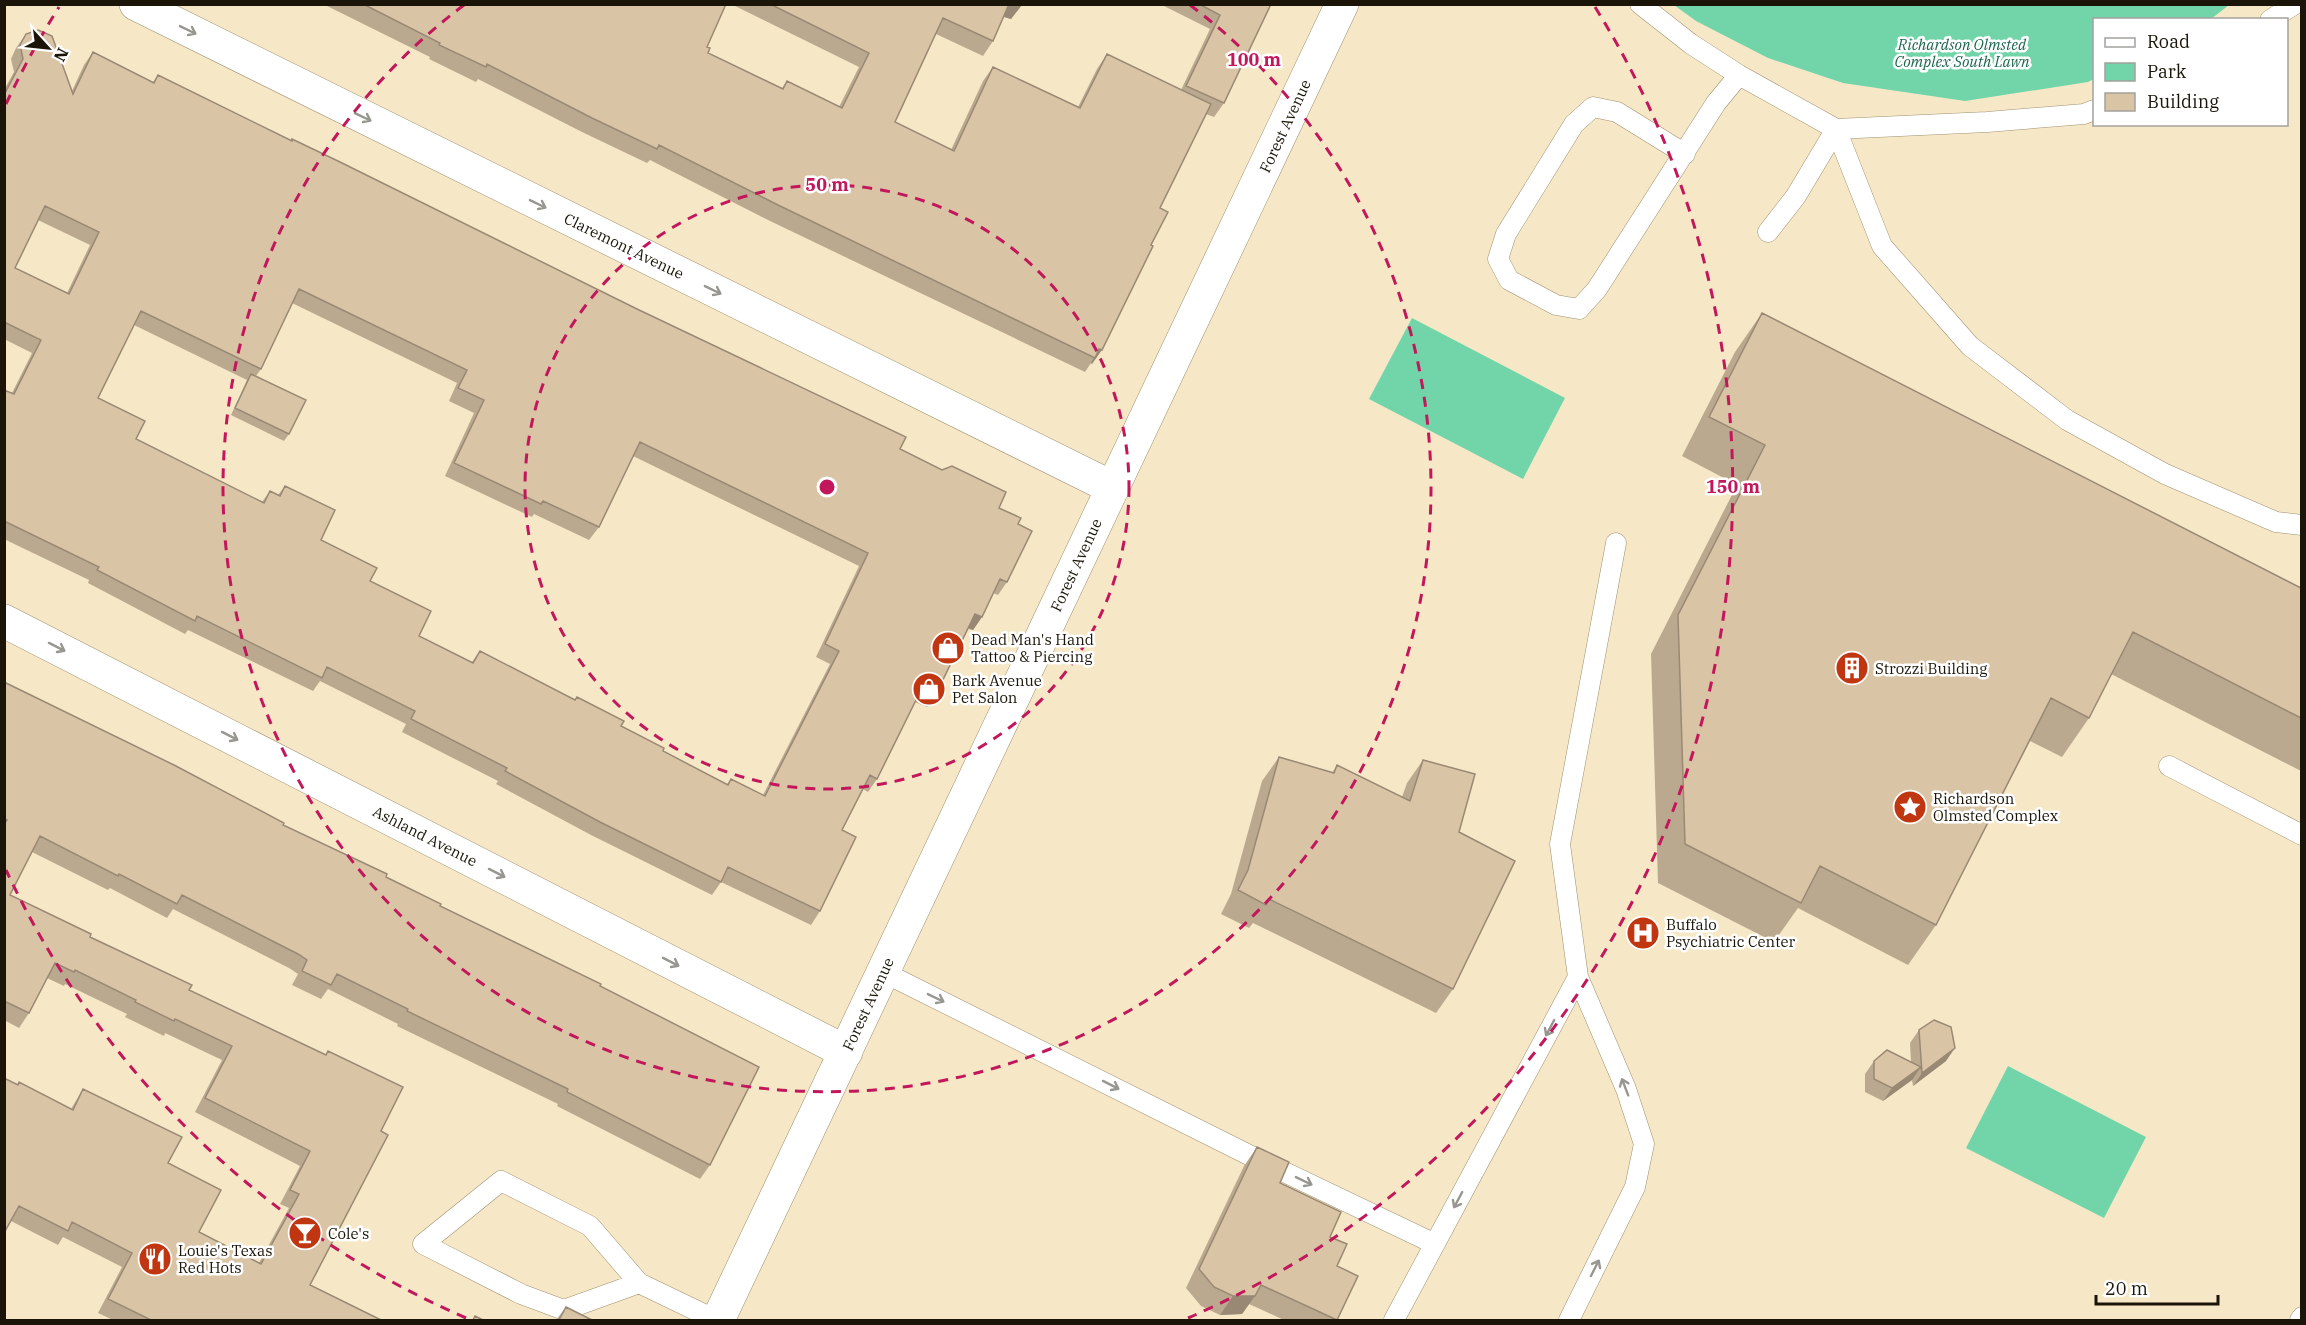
<svg xmlns="http://www.w3.org/2000/svg" width="2306" height="1325" viewBox="0 0 2306 1325" font-family="'IBM Plex Serif',serif">
	<style>
		.park { fill: #72d5a9 }
		.lines { fill: none; stroke-linecap: round; stroke-linejoin: round }
		.service-casing { stroke: #9e9171; stroke-width: 21 }
		.minor-casing { stroke: #9e9171; stroke-width: 34 }
		.tertiary-casing { stroke: #9e9171; stroke-width: 34 }
		.service { stroke: #fff; stroke-width: 20 }
		.minor { stroke: #fff; stroke-width: 33 }
		.tertiary { stroke: #fff; stroke-width: 33 }
		.wall { fill: #bba98f; fill-rule: evenodd }
		.shaded-wall { fill: #998974 }
		.building { fill: #dac4a6; stroke: #998974; stroke-width: 1.5; fill-rule: evenodd }
		.oneway { stroke: #989690 }
		.ring { fill: none; stroke: #c2185b; stroke-width: 3; stroke-dasharray: 10 8 }
		.labels { text-anchor: middle; dominant-baseline: central; stroke-width: 5; stroke-linejoin: round; paint-order: stroke }
		.park-label { font-size: 15px; font-style: italic; fill: #1b674a; stroke: #fff }
		.street-label { font-size: 15px; fill: #1a1508; stroke: #fff }
		.poi-label { font-size: 15px; fill: #1a1508; stroke: #fff; text-anchor: start }
		.centre { fill: #c2185b; stroke: #fff; stroke-width: 3 }
		.ring-label { font-size: 18px; text-anchor: middle; font-weight: bold; fill: #c2185b; stroke: #fff; stroke-width: 5; stroke-linejoin: round; paint-order: stroke }
	</style>
	<rect width="100%" height="100%" fill="#f6e8c6"/>
	<path class="park" d="M1674,5H2229L2211,19L2094,20V79L2088,82L1965,101L1843,83L1768,58L1696,21Z
		M1412,318L1565,398L1523,479L1369,399Z
		M2008,1066L2146,1137L2104,1218L1966,1148Z"/>
	<g class="lines">
		<defs>
			<path id="service" d="M1640,4L1691,44L1739,75L1836,129L1987,122L2084,114L2094,110
				M2270,20L2295,4
				M1836,129L1882,246L1970,346L2067,420L2165,474L2276,522L2302,525
				M1685,154L1617,112L1593,107L1574,124L1506,234L1498,259L1509,280L1556,305L1579,309L1597,289L1716,103L1739,75
				M1768,232L1796,196L1836,129
				M2169,766L2302,835
				M883,972L1253,1157L1435,1244
				M639,1283L564,1310L521,1294L423,1244L501,1181L590,1226L639,1283L716,1320
				M1394,1320L1578,977
				M1569,1320L1635,1187L1644,1144L1626,1089L1578,977L1560,844L1616,543
				M2300,1320L2302,1317"/>
			<path id="minor" d="M136,4L1113,488
				M4,621L846,1052"/>
			<path id="tertiary" d="M718,1320L1342,4"/>
		</defs>
		<use href="#service" class="service-casing"/>
		<use href="#minor" class="minor-casing"/>
		<use href="#tertiary" class="tertiary-casing"/>
		<use href="#service" class="service"/>
		<use href="#minor" class="minor"/>
		<use href="#tertiary" class="tertiary"/>
	</g>
	<path class="wall" d="M323,4H726L707,47L708,53L782,88L787,81L839,107L859,67L731,4H1022L1011,19L1004,17L993,41L983,56L936,34L895,122L951,150L983,81L993,67L1078,107L1097,69L1107,54L1181,90L1210,29L1160,4H1271L1224,103L1214,117L1206,114L1160,208L1092,364L1091,363L1085,372L768,220L650,160L647,163L582,132L478,79L476,82L429,59L430,57Z
		M26,34L72,91L84,65L93,52L153,82L158,75L900,449L999,508L1018,524L1007,582L998,595L993,593L982,617L973,630L968,629L936,694L927,707L915,702L877,779L868,792L863,789L842,830L820,911L811,925L721,882L712,895L591,835L496,784L498,781L402,732L406,724L320,681L313,691L188,630L185,634L88,583L89,580L4,539V390L12,393L32,353L4,339V90L14,72L11,59L16,48ZM38,220L90,245L67,293L15,268ZM292,303L457,383L449,401L474,413L445,476L532,517L534,514L589,540L599,527L633,456L859,566L816,657L830,664L763,795L731,779L727,784L663,751L621,726L480,651L472,662L419,636L370,581L321,540L285,486L278,495L270,491L262,502L136,439L98,398L134,325L247,380L231,415L284,441L289,434L256,376L261,369Z
		M1762,313L2301,588V771L2111,674L2089,718L2062,757L2030,741L1936,925L1908,965L1798,908L1774,942L1658,883L1651,654L1737,485L1682,456L1735,352Z
		M4,682L386,877L440,906L600,986L710,1165L700,1179L557,1106L558,1104L397,1026L398,1024L328,989L321,999L292,985L298,974L289,968L173,909L167,918L110,888L108,890L32,852L10,895L189,990L325,1055L328,1051L381,1131L310,1285L381,1320H113L98,1313L122,1267L63,1237L58,1245L11,1221L17,1085L71,1109L83,1089L168,1163L199,1232L259,1263L289,1208L280,1204L300,1166L195,1112L222,1060L165,1033L164,1036L125,1017L127,1014L65,984L64,986L47,978L29,1013L19,1028L4,1020Z
		M1279,757L1332,773L1337,765L1402,797L1407,783L1423,760L1459,832L1453,989L1436,1013L1253,923L1249,928L1221,914L1231,894L1262,781Z
		M1919,1030L1946,1061L1913,1086L1912,1080L1883,1101L1865,1092V1074L1874,1061L1911,1062L1910,1043Z
		M1257,1147L1280,1183L1330,1237L1337,1266V1320H1284L1249,1304L1242,1314L1220,1315L1201,1306L1186,1288L1244,1166Z
		M566,1307L592,1320H556Z"/>
	<path class="shaded-wall" d="M1009,4L1022,5L1011,19L1001,16Z
		M1099,349L1102,350L1092,364L1091,363Z
		M975,614L982,617L973,630L966,627Z
		M1955,1048L1946,1061L1913,1086L1922,1073Z
		M1921,1067L1912,1080L1883,1101L1892,1088Z
		M1233,1296H1255L1242,1314L1220,1315Z"/>
	<path class="building" d="M363,4H726L707,47L710,48L708,53L783,89L787,81L842,108L869,53L770,4H1009L993,41L943,18L895,122L954,151L993,67L1080,108L1107,54L1211,104L1160,208L1168,212L1151,245L1153,246L1102,350L1099,349L1095,358L778,205L659,145L657,149L592,118L487,64L486,67L439,45L440,43Z
		M1199,4H1271L1224,103L1186,86L1220,15Z
		M38,30L52,36L73,94L93,52L154,83L158,75L292,141V139L340,162L637,309L906,437L900,449L942,470L952,466L1006,492L999,508L1021,518L1018,524L1032,531L1007,582L1000,579L982,617L975,614L936,694L922,688L877,779L870,775L842,830L856,837L820,911L728,867L721,882L600,822L505,771L507,768L411,719L415,711L327,667L322,678L197,616L195,621L97,570L99,567L4,521V390L14,394L41,340L4,322V95L23,59L20,45L26,34ZM45,206L99,232L69,294L15,268ZM299,289L467,370L458,388L484,400L454,463L541,504L543,501L599,527L640,442L868,553L825,644L839,651L765,796L731,779L728,785L663,751L664,748L621,726L624,721L577,697L575,700L480,651L473,663L419,636L431,611L370,581L377,568L321,540L335,510L285,486L280,496L270,491L264,503L136,439L145,421L98,398L141,311L261,369Z
		M1762,313L2301,588V718L2133,632L2089,718L2051,698L1936,925L1820,866L1801,903L1685,844L1678,615L1765,445L1709,417Z
		M251,374L306,400L289,434L235,408Z
		M4,682L174,765L284,823L283,825L387,874L386,877L441,904L440,906L601,984L600,986L759,1067L710,1165L567,1092L568,1089L407,1011L408,1009L337,974L331,985L302,971L307,960L298,954L182,895L177,904L119,874L118,876L40,836L10,895L91,934L90,937L192,985L189,990L326,1055L328,1051L403,1087L381,1131L388,1135L310,1285L381,1320H151L108,1299L132,1253L72,1222L68,1231L19,1206L4,1233V1078L18,1085L19,1082L73,1110L83,1089L182,1137L168,1163L221,1190L199,1232L261,1264L299,1194L290,1190L310,1151L205,1098L232,1046L175,1019L174,1021L135,1002L136,1000L75,970L74,972L55,963L29,1013L4,1001V824L7,820L4,819Z
		M1279,757L1334,773L1337,765L1410,801L1423,760L1475,774L1459,832L1515,861L1453,989L1269,899L1266,905L1238,890L1248,870Z
		M1934,1020L1951,1027L1955,1048L1922,1073L1919,1030Z
		M1887,1050L1921,1067L1892,1088L1874,1079V1061Z
		M1257,1147L1289,1162L1280,1183L1341,1212L1330,1237L1347,1244L1337,1266L1358,1276L1337,1320L1261,1285L1255,1296H1233L1214,1287L1199,1269Z
		M566,1307L592,1320H559Z
		M475,1316L483,1320H473Z"/>
	<defs><path id="oneway-shaft" d="M-6 0H5M1.5-3L5.5 0L1.5 3" fill="none" stroke-width="1.6" stroke-linecap="round" stroke-linejoin="round" transform="scale(1.5)"/></defs>
	<g class="oneway">
		<use href="#oneway-shaft" transform="translate(188 30) rotate(26)"/>
		<use href="#oneway-shaft" transform="translate(363 117) rotate(26)"/>
		<use href="#oneway-shaft" transform="translate(538 204) rotate(26)"/>
		<use href="#oneway-shaft" transform="translate(713 290) rotate(26)"/>
		<use href="#oneway-shaft" transform="translate(57 647) rotate(27)"/>
		<use href="#oneway-shaft" transform="translate(230 736) rotate(27)"/>
		<use href="#oneway-shaft" transform="translate(497 873) rotate(27)"/>
		<use href="#oneway-shaft" transform="translate(671 962) rotate(27)"/>
		<use href="#oneway-shaft" transform="translate(936 998) rotate(26)"/>
		<use href="#oneway-shaft" transform="translate(1550 1028) rotate(118)"/>
		<use href="#oneway-shaft" transform="translate(1111 1085) rotate(27)"/>
		<use href="#oneway-shaft" transform="translate(1625 1087) rotate(-111)"/>
		<use href="#oneway-shaft" transform="translate(1304 1181) rotate(26)"/>
		<use href="#oneway-shaft" transform="translate(1458 1200) rotate(118)"/>
		<use href="#oneway-shaft" transform="translate(1595 1268) rotate(-63)"/>
	</g>
	<g class="ring">
		<circle cx="827" cy="487" r="302"/>
		<path d="M1190 5A604 604 0 1 1 464 5"/>
		<path d="M466 1318A906 906 0 0 1 6 870M6 104A906 906 0 0 1 59 7M1595 7A906 906 0 0 1 1188 1318"/>
	</g>
	<defs>
		<symbol id="shop-disc" viewBox="-11 -11 22 22"><circle r="9.5" fill="#bf3610" stroke="#fff"/><path d="M-5-2.5h2.3a2.7 3.5 0 0 1 5.4 0H5L5.5 6h-11ZM-1.5-2.5h3a1.5 2.3 0 0 0-3 0Z" fill="#fff"/></symbol>
		<symbol id="building-disc" viewBox="-11 -11 22 22"><circle r="9.5" fill="#bf3610" stroke="#fff"/><path d="M-4-6H4V6H1V3H-1V6H-4ZM-2.5-4.3h1.7v1.8h-1.7ZM.8-4.3h1.7v1.8H.8ZM-2.5-1h1.7V.8h-1.7ZM.8-1h1.7V.8H.8Z" fill="#fff"/></symbol>
		<symbol id="sight-disc" viewBox="-11 -11 22 22"><circle r="9.5" fill="#bf3610" stroke="#fff"/><path d="M0-6L1.8-2.2L6-1.7L2.9 1.2L3.7 5.4L0 3.3L-3.7 5.4L-2.9 1.2L-6-1.7L-1.8-2.2Z" fill="#fff"/></symbol>
		<symbol id="hospital-disc" viewBox="-11 -11 22 22"><circle r="9.5" fill="#bf3610" stroke="#fff"/><path d="M-5-5h3v3.5h4V-5h3V5h-3V1.5h-4V5h-3Z" fill="#fff"/></symbol>
		<symbol id="bar-disc" viewBox="-11 -11 22 22"><circle r="9.5" fill="#bf3610" stroke="#fff"/><path d="M-6-5H6L.8 .8V4.5H3.5V6h-7V4.5H-.8V.8Z" fill="#fff"/></symbol>
		<symbol id="restaurant-disc" viewBox="-11 -11 22 22"><circle r="9.5" fill="#bf3610" stroke="#fff"/><path d="M-5-6h1v4h1v-4h1v4h1v-4h1v5L-1.5 .5V6h-2V.5L-5-1ZM5-6V6H3V1.5H1.5Q1.5-4 5-6Z" fill="#fff"/></symbol>
	</defs>
	<g fill-rule="evenodd">
		<use href="#shop-disc" x="929" y="629" width="38" height="38"/>
		<use href="#building-disc" x="1833" y="649" width="38" height="38"/>
		<use href="#shop-disc" x="910" y="670" width="38" height="38"/>
		<use href="#sight-disc" x="1891" y="788" width="38" height="38"/>
		<use href="#hospital-disc" x="1624" y="914" width="38" height="38"/>
		<use href="#bar-disc" x="286" y="1214" width="38" height="38"/>
		<use href="#restaurant-disc" x="136" y="1240" width="38" height="38"/>
	</g>
	<g class="labels">
		<g class="park-label">
			<text x="1962" y="44">Richardson Olmsted<tspan x="1962" dy="17">Complex South Lawn</tspan></text>
		</g>
		<g class="street-label">
			<text transform="translate(1285 126) rotate(-65)">Forest Avenue</text>
			<text transform="translate(624 246) rotate(26)">Claremont Avenue</text>
			<text transform="translate(1076 565) rotate(-65)">Forest Avenue</text>
			<text transform="translate(425 836) rotate(27)">Ashland Avenue</text>
			<text transform="translate(868 1004) rotate(-65)">Forest Avenue</text>
		</g>
		<g class="poi-label">
			<text x="971" y="639">Dead Man's Hand<tspan x="971" dy="17">Tattoo &amp; Piercing</tspan></text>
			<text x="1875" y="668">Strozzi Building</text>
			<text x="952" y="680">Bark Avenue<tspan x="952" dy="17">Pet Salon</tspan></text>
			<text x="1933" y="798">Richardson<tspan x="1933" dy="17">Olmsted Complex</tspan></text>
			<text x="1666" y="924">Buffalo<tspan x="1666" dy="17">Psychiatric Center</tspan></text>
			<text x="328" y="1233">Cole's</text>
			<text x="178" y="1250">Louie's Texas<tspan x="178" dy="17">Red Hots</tspan></text>
		</g>
	</g>
	<circle cx="827" cy="487" r="9" class="centre"/>
	<g class="ring-label">
		<text x="1254" y="66">100 m</text>
		<text x="827" y="191">50 m</text>
		<text x="1733" y="493">150 m</text>
	</g>
	<rect width="2306" height="1325" fill="none" stroke="#1a1508" stroke-width="12"/>
	<rect x="2093" y="18" width="195" height="108" fill="#ffffff" stroke="#a3a19c" stroke-width="1.5"/>
	<rect x="2105" y="38" width="30" height="9" fill="#ffffff" stroke="#a3a19c" stroke-width="1.5"/>
	<text x="2147" y="48" font-size="18" fill="#1a1508">Road</text>
	<rect x="2105" y="63" width="30" height="18" fill="#72d5a9" stroke="#a3a19c" stroke-width="1.5"/>
	<text x="2147" y="78" font-size="18" fill="#1a1508">Park</text>
	<rect x="2105" y="93" width="30" height="18" fill="#dac4a6" stroke="#a3a19c" stroke-width="1.5"/>
	<text x="2147" y="108" font-size="18" fill="#1a1508">Building</text>
	<g transform="translate(48 48) rotate(117)" stroke="#ffffff" stroke-width="4.5" paint-order="stroke">
	<path d="M0-4.5L10 22L0 15L-10 22Z" fill="#1a1508"/>
	<text y="-9" font-size="16" font-weight="bold" text-anchor="middle" fill="#1a1508">N</text>
	</g>
	<path d="M2096 1295v9h122v-9" fill="none" stroke="#1a1508" stroke-width="3"/>
	<text x="2105" y="1295" font-size="18" fill="#1a1508" stroke="#ffffff" stroke-width="4.5" paint-order="stroke">20 m</text>
</svg>
